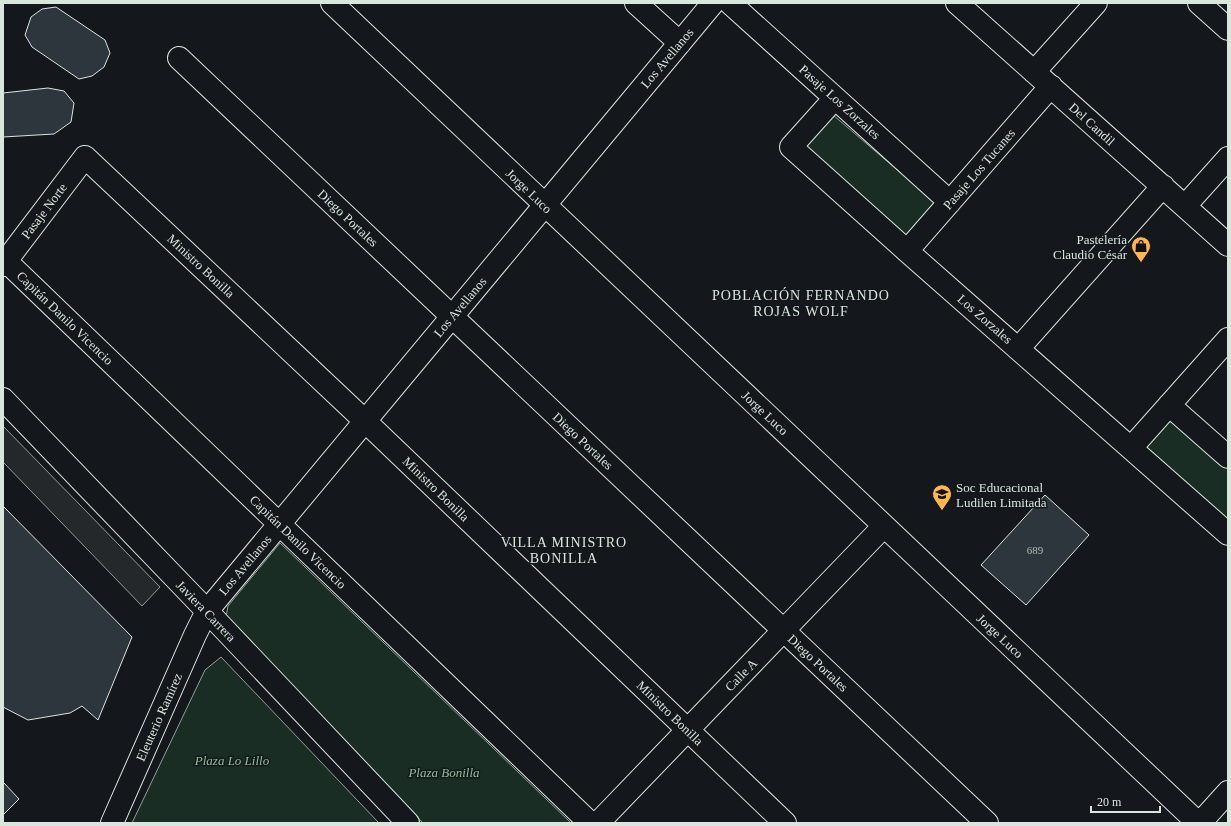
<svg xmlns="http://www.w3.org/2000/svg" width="1231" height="826" viewBox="0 0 1231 826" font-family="Georgia,serif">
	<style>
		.green { fill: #1a2d24; stroke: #939e99 }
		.parking { fill: #24282b; stroke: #939e99 }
		.building { fill: #2c363c; stroke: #d8e6dc }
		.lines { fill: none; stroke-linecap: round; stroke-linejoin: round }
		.minor-casing { stroke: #d8e6dc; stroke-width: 24 }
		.minor { stroke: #14181c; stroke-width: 22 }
		.labels { text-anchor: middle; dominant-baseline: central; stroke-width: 3; stroke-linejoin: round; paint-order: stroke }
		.number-label { font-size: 11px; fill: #adbab4 }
		.street-label { font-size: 13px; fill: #d8e6dc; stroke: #14181c }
		.poi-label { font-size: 13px; fill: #d8e6dc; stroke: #14181c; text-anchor: end }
		.park-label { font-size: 13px; font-style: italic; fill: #8ac095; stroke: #14181c }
		.neighbourhood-label { font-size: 14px; letter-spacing: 1px; fill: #d8e6dc; stroke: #14181c }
	</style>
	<rect width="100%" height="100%" fill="#14181c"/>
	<path class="green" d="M833,115L936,203L907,237L804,149Z
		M1170,415L1228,467V528L1140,448Z
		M280,543L571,823H423L231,625L226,617L228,606Z
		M221,657L379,823H132L205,670Z"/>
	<path class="parking" d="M3,426L160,587L142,606L3,462Z"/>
	<path class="building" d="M56,7L105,40L110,53L104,67L92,76L79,79L32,47L25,35L31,17L42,9Z
		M48,88L64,91L74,103L71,122L54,134L3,137V93Z
		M1045,495L1089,535L1026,605L981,565Z
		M3,506L132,637L98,720L82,706L70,713L28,720L3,707Z
		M3,782L19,799L3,815Z"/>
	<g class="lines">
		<defs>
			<path id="minor" d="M332,3L1198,823
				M636,3L680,43
				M730,3L950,202
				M957,3L1228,245
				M1199,3L1228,29
				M179,58L987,823
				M1034,72L1096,3
				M835,98L791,147L907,251L1228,534
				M1185,206L1228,158
				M907,251L1051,86
				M6,261L590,823
				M3,265L85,157L365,421L785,823
				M1018,349L1163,186
				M3,399L207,611L408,823
				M1169,405L1228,457
				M1131,448L1228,339
				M112,823L195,635L207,611L713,3
				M598,823L884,526
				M1200,823L1228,792"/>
		</defs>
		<use href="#minor" class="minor-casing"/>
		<use href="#minor" class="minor"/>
	</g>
	<defs>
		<symbol id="shop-pin" viewBox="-11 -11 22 30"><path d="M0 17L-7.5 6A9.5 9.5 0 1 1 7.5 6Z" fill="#ffb74d" stroke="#14181c"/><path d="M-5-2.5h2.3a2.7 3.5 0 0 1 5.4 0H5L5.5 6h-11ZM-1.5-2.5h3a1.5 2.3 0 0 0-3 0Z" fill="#111"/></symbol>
		<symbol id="school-pin" viewBox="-11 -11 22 30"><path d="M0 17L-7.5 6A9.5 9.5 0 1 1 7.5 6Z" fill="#ffb74d" stroke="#14181c"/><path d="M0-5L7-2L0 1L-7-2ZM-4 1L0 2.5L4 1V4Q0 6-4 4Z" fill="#111"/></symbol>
	</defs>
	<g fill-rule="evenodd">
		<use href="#shop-pin" x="1130" y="235" width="22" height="30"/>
		<use href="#school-pin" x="931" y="483" width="22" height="30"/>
	</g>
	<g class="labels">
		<g class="number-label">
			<text x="1035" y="550">689</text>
		</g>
		<g class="street-label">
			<text transform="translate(667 58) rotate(-50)">Los Avellanos</text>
			<text transform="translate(840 102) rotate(42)">Pasaje Los Zorzales</text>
			<text transform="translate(1092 124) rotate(42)">Del Candil</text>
			<text transform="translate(979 169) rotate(-49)">Pasaje Los Tucanes</text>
			<text transform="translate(529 191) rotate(44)">Jorge Luco</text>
			<text transform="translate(44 211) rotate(-53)">Pasaje Norte</text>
			<text transform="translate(348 218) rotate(43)">Diego Portales</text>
			<text transform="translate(201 266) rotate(43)">Ministro Bonilla</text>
			<text transform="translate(460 307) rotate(-50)">Los Avellanos</text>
			<text transform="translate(65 318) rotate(44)">Capitán Danilo Vicencio</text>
			<text transform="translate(985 319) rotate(41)">Los Zorzales</text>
			<text transform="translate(765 413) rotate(43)">Jorge Luco</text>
			<text transform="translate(583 441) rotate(43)">Diego Portales</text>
			<text transform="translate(436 489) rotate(44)">Ministro Bonilla</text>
			<text transform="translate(298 542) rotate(44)">Capitán Danilo Vicencio</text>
			<text transform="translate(245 565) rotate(-50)">Los Avellanos</text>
			<text transform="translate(206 611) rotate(46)">Javiera Carrera</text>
			<text transform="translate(1000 636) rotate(43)">Jorge Luco</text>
			<text transform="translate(818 663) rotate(43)">Diego Portales</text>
			<text transform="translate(741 675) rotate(-46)">Calle A</text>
			<text transform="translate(670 713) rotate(44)">Ministro Bonilla</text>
			<text transform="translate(159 717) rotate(-66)">Eleuterio Ramírez</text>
		</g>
		<g class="poi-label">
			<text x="1127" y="239">Pastelería<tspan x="1127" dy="15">Claudio César</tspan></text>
			<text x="956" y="487" text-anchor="start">Soc Educacional<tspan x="956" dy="15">Ludilen Limitada</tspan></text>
		</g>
		<g class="park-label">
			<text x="232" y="760">Plaza Lo Lillo</text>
			<text x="444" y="772">Plaza Bonilla</text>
		</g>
		<g class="neighbourhood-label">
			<text x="801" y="295">POBLACIÓN FERNANDO<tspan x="801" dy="16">ROJAS WOLF</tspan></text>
			<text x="564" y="542">VILLA MINISTRO<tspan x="564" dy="16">BONILLA</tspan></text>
		</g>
	</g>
	<rect width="1231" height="826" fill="none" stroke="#d8e6dc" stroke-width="8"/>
	<path d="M1091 806v6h69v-6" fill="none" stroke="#d8e6dc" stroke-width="2"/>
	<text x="1097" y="806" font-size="12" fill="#d8e6dc" stroke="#14181c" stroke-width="3" paint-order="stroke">20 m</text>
</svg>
